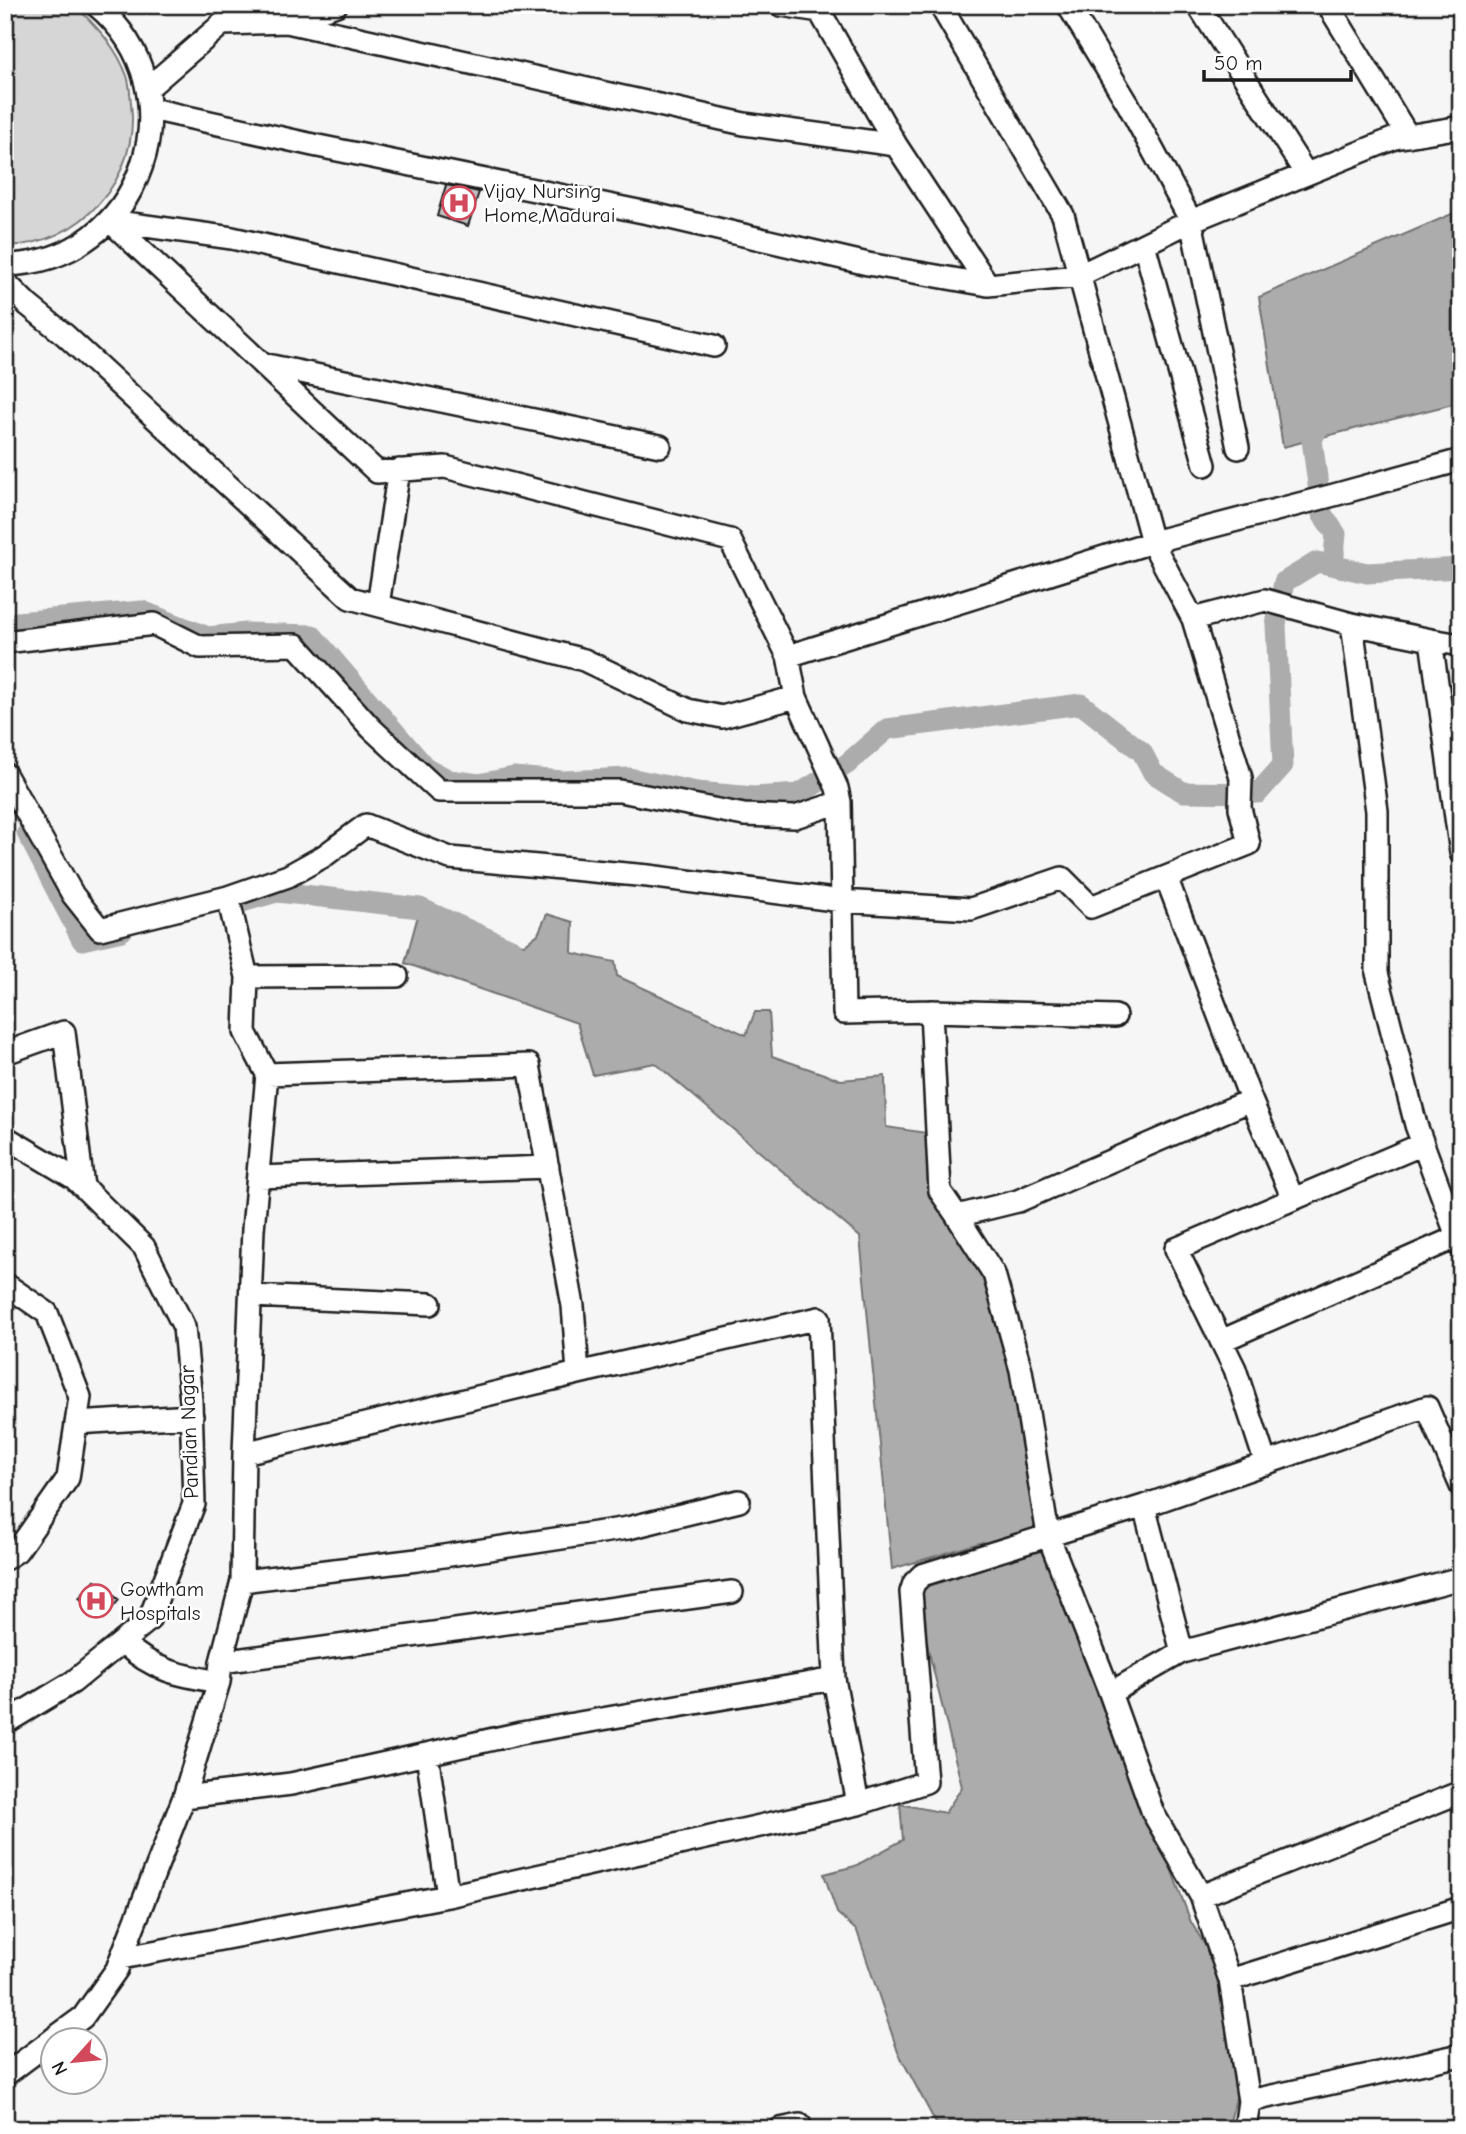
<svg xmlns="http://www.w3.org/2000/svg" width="1466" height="2134" viewBox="0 0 1466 2134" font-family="'Comic Neue',sans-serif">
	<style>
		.green { fill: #d6d6d6; stroke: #797979; stroke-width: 2 }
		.water { fill: #acacac; stroke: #727272; stroke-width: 2 }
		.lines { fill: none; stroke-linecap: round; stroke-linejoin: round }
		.canal { stroke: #acacac; stroke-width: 21 }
		.building { fill: #c0c0c0; stroke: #1c1c1c; stroke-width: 2 }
		.street-casing { stroke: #1c1c1c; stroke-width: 26 }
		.street { stroke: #fff; stroke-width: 21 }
		.labels { text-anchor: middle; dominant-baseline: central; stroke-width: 5; stroke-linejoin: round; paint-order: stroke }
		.poi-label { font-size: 21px; fill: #1c1c1c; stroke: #fff; text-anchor: start }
		.street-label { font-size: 21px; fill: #1c1c1c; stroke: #fff }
	</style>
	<rect width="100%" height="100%" fill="#f6f6f6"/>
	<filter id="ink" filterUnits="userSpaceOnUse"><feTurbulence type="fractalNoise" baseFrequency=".0143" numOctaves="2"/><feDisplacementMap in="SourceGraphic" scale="14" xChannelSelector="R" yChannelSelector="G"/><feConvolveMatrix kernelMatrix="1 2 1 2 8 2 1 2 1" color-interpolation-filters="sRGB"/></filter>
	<g filter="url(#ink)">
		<path class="green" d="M5,5H72L77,7C99,30 116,46 127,76C130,84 130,95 131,103C141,178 80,246 5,246Z"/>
		<path class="water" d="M1461,210V402L1283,447L1259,297Z
			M420,908L487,939L524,945L538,934L547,914L573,922L572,953L615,962L617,976L746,1035L755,1012H769L772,1056L841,1080L885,1076L886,1127L927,1133L932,1194L990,1274L1017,1378L1039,1526L1003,1539L1008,1552L1034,1545L1052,1551L1191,1922L1214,1960L1240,2083L1228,2129H939L898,2052L857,1931L837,1913L824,1874L855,1866L903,1840L900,1804L945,1813L962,1787L925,1636L920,1589L938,1576L988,1557L983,1542L892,1569L860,1237L655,1063L593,1075L577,1023L405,963Z"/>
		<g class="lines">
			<path class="canal" d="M1324,415L1312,440L1322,514L1336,534L1333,565
				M5,625L17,622L142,611L208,637L246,633L312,635L425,767L449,780L479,784L514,777L563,781L629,778L697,792L754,797L799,794L847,764L887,729L1081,704L1142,752L1153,773L1183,792L1258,793L1283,765L1276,625L1284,582L1317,562L1367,573L1461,568
				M27,833L82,940L122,931
				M235,904L277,892L420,908L513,950"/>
		</g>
		<path class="building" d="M446,185L479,192L468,226L437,216Z
			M95,1580L119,1600L104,1618L79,1598Z"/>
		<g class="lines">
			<defs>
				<path id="street" d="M781,5L820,11
					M816,5L896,145L988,285L1078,276L1191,221L1395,138L1461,127
					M1068,5L1128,104L1191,221L1238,448
					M1198,5L1306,174
					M1328,5L1408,136
					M287,22L744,124L896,145
					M148,88L222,24L287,22L336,5
					M151,109L313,145L653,214L868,264L988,285
					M1144,244L1205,465
					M5,265C142,263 201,92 96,5
					M5,282L28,305L65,335L350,598L584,660L688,710L722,717L796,697
					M714,346L232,238L110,221L377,472L445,467L730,540L788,656L796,697L837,788L840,802L842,901L971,909L1062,878L1091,907L1166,877
					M262,364L660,446
					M378,605L399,470
					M1193,619L1265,600L1352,624L1377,811V973L1416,1125L1461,1247
					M1352,624L1431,640L1461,853
					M1431,640L1461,645
					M5,642L154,624L200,647L296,645L371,728L439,791H620L744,815L795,817L840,802
					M788,656L1152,542L1334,495L1461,460
					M5,774L73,895L100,929L228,897L247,977
					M228,897L288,876L324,856L366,825L450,858L648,876L842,901L844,1013L931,1011L1115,1016
					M931,1011L940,1191L957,1216L1018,1201L1251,1100L1166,877L1249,844L1240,808L1241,778L1193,619L1152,542L1063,215L940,5
					M5,1053L64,1032L83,1187
					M1251,1100L1293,1199
					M5,1137L74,1178L144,1247L184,1327L191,1401L194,1504L149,1620L73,1682L5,1723
					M258,1177L548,1167
					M957,1216L994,1274L1021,1370L1048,1535L1110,1693L1153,1813L1201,1896
					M5,1284L47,1313L80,1397L68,1478L17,1551L5,1559
					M251,1296L430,1304
					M1221,1341L1457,1237
					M76,1423L192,1416
					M244,1453L578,1373L573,1306L529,1065L267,1074
					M1266,1464L1235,1369L1176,1249L1423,1144
					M1144,1506L1182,1652L1461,1578
					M242,1581L417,1560L628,1528L739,1501
					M122,1642C154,1671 178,1675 219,1682
					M221,1662L732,1592
					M1110,1693L1182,1652
					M427,1754L448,1896
					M184,1797L291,1784L521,1733L834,1679L819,1318L578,1373
					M858,1804L926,1782L911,1592L914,1583L922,1575L1144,1506L1427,1407L1461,1486
					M121,1958L448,1896L858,1804L834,1679
					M1230,1980L1461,1908
					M53,2039L83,2017L117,1969L121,1958L184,1797L219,1682L221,1662L242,1581L244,1453L253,1229L267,1074L245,1032L247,977L397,976
					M5,2075L52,2040
					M1249,2101L1461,2055
					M780,2129L800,2125
					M1245,2129L1249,2101L1230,1980L1201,1896L1461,1792"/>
			</defs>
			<use href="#street" class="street-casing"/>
			<use href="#street" class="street"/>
		</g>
	</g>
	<defs>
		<symbol id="hospital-ring" viewBox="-11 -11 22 22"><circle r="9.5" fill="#fff" stroke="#d1495b" stroke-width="1.5"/><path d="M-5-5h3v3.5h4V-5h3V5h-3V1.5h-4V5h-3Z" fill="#d1495b"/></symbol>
	</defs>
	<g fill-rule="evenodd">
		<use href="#hospital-ring" x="440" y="184" width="38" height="38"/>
		<use href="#hospital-ring" x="77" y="1582" width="38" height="38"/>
	</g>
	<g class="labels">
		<g class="poi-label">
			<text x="484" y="191">Vijay Nursing<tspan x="484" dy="24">Home,Madurai</tspan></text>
			<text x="120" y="1589">Gowtham<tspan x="120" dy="24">Hospitals</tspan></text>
		</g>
		<g class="street-label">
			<text transform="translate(189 1432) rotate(-92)">Pandian Nagar</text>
		</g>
	</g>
	<rect width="1466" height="2134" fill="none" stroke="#fff" stroke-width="28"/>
	<rect x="14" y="14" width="1438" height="2106" fill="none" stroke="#1c1c1c" stroke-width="2.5" filter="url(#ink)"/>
	<g transform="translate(74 2061) rotate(243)"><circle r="33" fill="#ffffff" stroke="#a4a4a4" stroke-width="2"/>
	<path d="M0-5L12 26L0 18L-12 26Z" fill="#d1495b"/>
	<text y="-10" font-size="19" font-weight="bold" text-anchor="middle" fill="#1c1c1c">N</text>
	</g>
	<path d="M1204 70v10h147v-10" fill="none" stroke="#1c1c1c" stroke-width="3.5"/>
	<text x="1214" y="70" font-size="21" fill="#1c1c1c" stroke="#ffffff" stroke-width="5" paint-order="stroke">50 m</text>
</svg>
